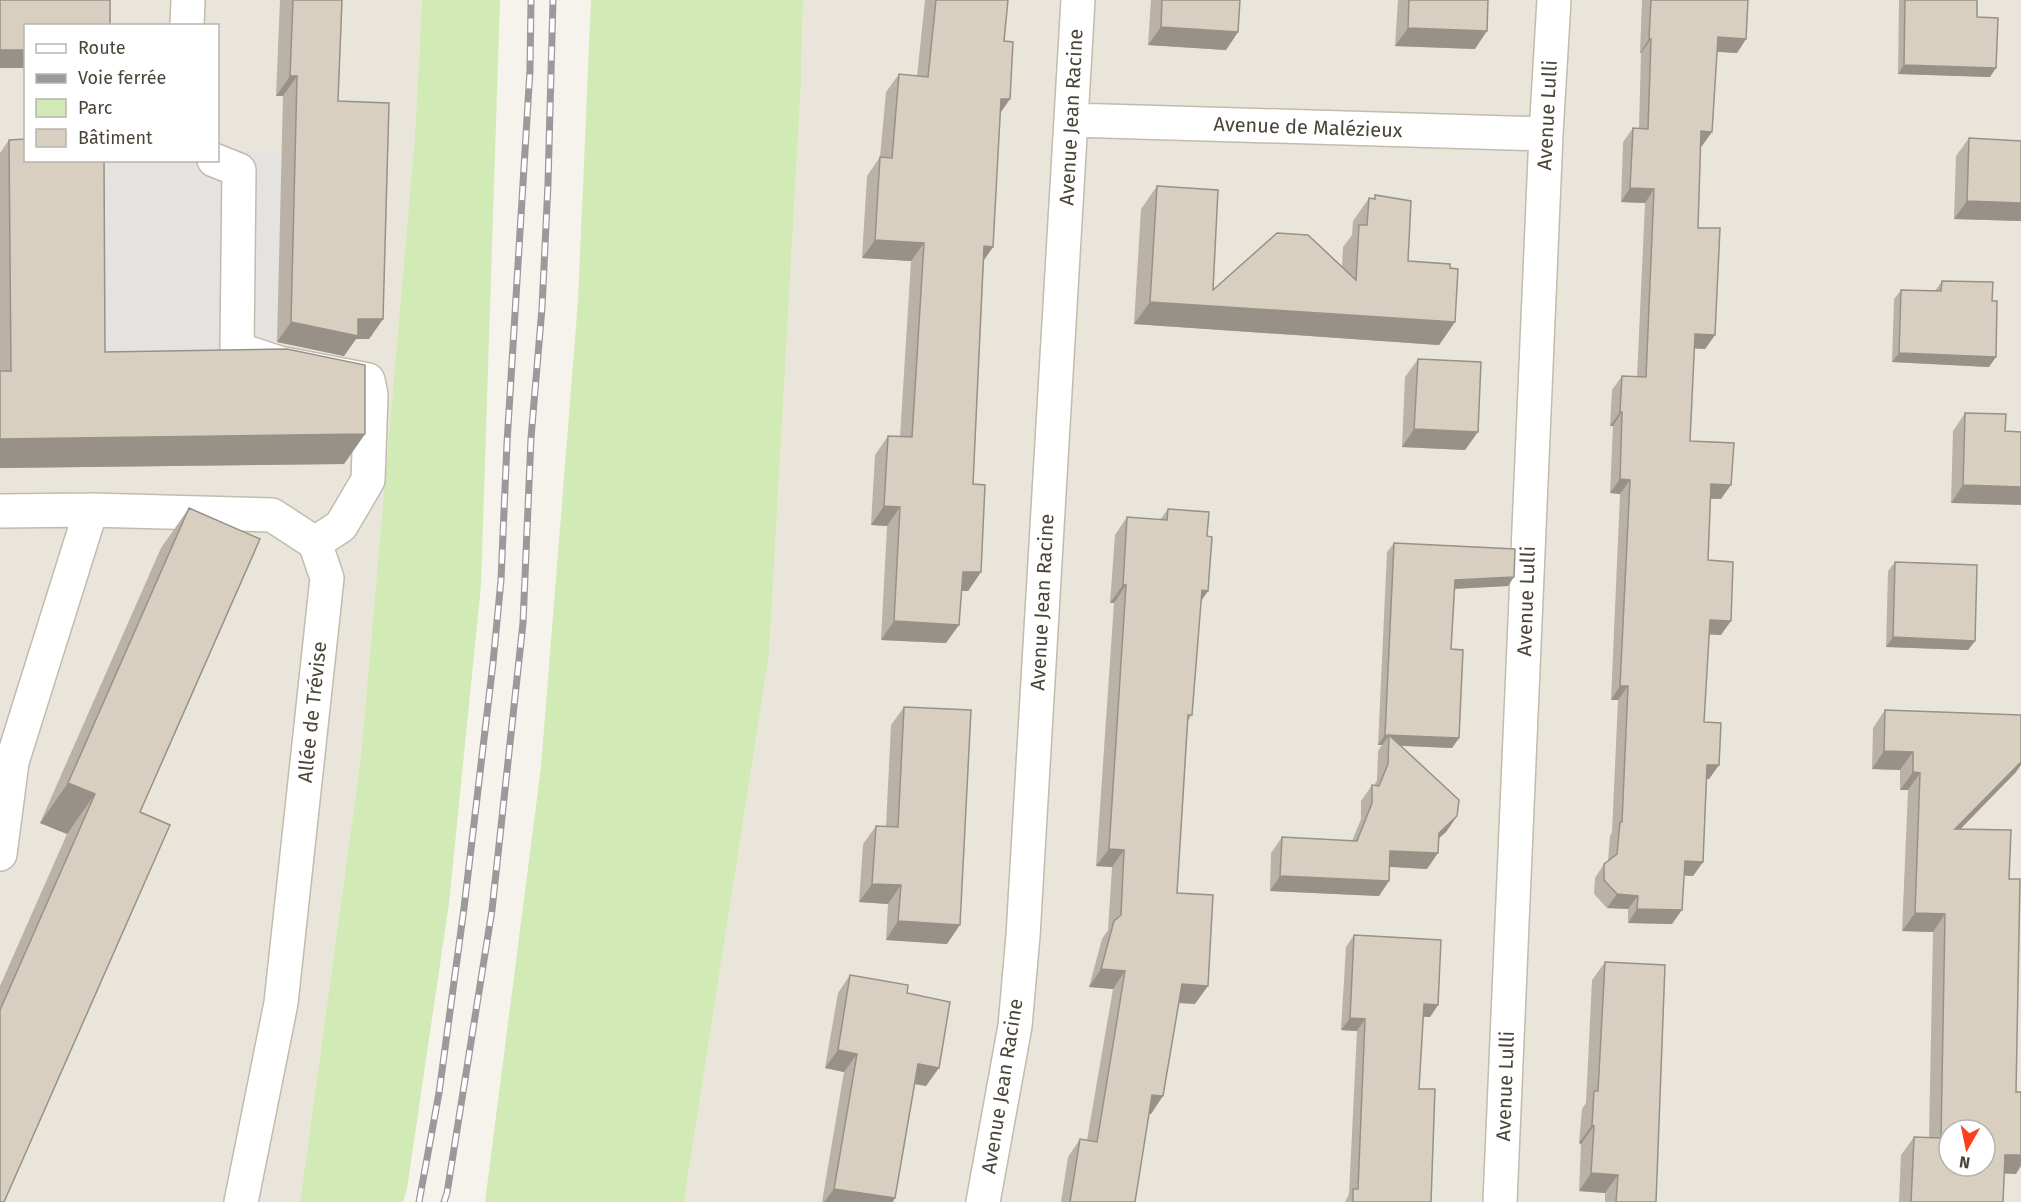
<svg xmlns="http://www.w3.org/2000/svg" width="2021" height="1202" viewBox="0 0 2021 1202" font-family="'Fira Sans',sans-serif">
	<style>
		.residential { fill: #eae5da; fill-rule: evenodd }
		.green { fill: #d2eab5 }
		.parking { fill: #e5e3e0 }
		.lines { fill: none; stroke-linecap: round; stroke-linejoin: round }
		.minor-casing { stroke: #c2bbae; stroke-width: 36 }
		.minor { stroke: #fff; stroke-width: 33 }
		.rail-casing { stroke: #9a9a9a; stroke-width: 7 }
		.rail { stroke: #fff; stroke-width: 4.5; stroke-dasharray: 14; stroke-linecap: butt }
		.wall { fill: #bab2a6 }
		.shaded-wall { fill: #979187 }
		.building { fill: #d8cfc1; stroke: #979187; stroke-width: 1.5; fill-rule: evenodd }
		.labels { text-anchor: middle; dominant-baseline: central; stroke-width: 4.5; stroke-linejoin: round; paint-order: stroke }
		.street-label { font-size: 20px; fill: #4b4439; stroke: #fff }
	</style>
	<rect width="100%" height="100%" fill="#f6f3ec"/>
	<path class="residential" d="M0,0H422L415,134L361,756L300,1202H0ZM26,26H218V160H26Z
		M803,0H2021V1202H684L769,655L801,85ZM1949,1130H1985V1166H1949Z"/>
	<path class="green" d="M422,0H500L481,586L449,903L407,1189L403,1202H300L361,756L415,134Z
		M591,0H803L801,85L769,655L684,1202H485L541,767L578,301Z"/>
	<path class="parking" d="M218,151H281L279,378L90,381L87,161L218,160Z"/>
	<g class="lines">
		<defs>
			<path id="minor" d="M187,26L188,0
				M1071,120L1546,134
				M214,160L239,170L237,349L279,363L368,380L371,395L368,480L341,526L315,543
				M0,511L91,510L272,515L315,543L327,578L281,1003L241,1202
				M0,854L12,762L91,510
				M983,1202L1015,1026L1023,936L1078,0
				M1500,1202L1546,134L1554,0"/>
		</defs>
		<use href="#minor" class="minor-casing"/>
		<use href="#minor" class="minor"/>
		<defs>
			<path id="rail" d="M419,1202L439,1093L464,908L493,663L501,580L507,443L530,70L531,0
				M444,1202L447,1193L492,910L523,623L531,438L542,308L548,184L553,0"/>
		</defs>
		<use href="#rail" class="rail-casing"/>
		<use href="#rail" class="rail"/>
	</g>
	<path class="wall" d="M280,0H342L338,101L383,319L369,339H356L344,356L277,342L283,96H276Z
		M925,0H1008L1004,41L993,247L984,259L973,484L981,572L968,591H961L946,643L881,640L887,526L871,525L875,455L888,436L900,437L911,261L862,258L867,176L880,157L886,92L899,74L917,76Z
		M1151,0H1240L1238,32L1226,50L1148,45Z
		M1398,0H1488L1475,49L1395,46Z
		M1642,0H1748L1746,39L1737,53L1717,52L1702,146H1700L1698,228L1715,335L1705,349L1694,348L1690,441L1721,499H1710L1708,560L1721,635L1709,634L1704,722L1719,765L1709,779H1707L1703,862L1693,876L1684,875L1672,924L1628,923V909L1607,908L1594,894L1595,878L1604,864L1608,861L1610,836L1612,832L1618,700H1611L1620,494L1610,493L1613,426H1610L1612,390L1622,376L1637,377L1645,203L1621,202L1623,142L1633,128H1639L1641,53H1640Z
		M1899,0H1977V17L1990,77L1898,74Z
		M1969,138L2021,141V221L1954,219L1956,156Z
		M9,140L105,352L365,434L344,464L0,468V153Z
		M1157,186L1213,290L1342,267L1343,247L1352,235L1353,221L1369,198L1373,199L1375,195L1408,261L1450,268L1455,322L1439,345L1134,324L1141,209Z
		M1942,281L1992,301L1989,367L1892,362L1894,299L1901,290L1935,291Z
		M1418,359L1465,450L1402,447L1405,377Z
		M1965,413L2005,431L1951,503L1953,431Z
		M189,508L140,812L0,1202V986L67,834L40,823L161,548Z
		M1168,509L1207,536L1208,591L1201,601L1192,715L1188,721L1177,893L1195,1004L1178,1003L1151,1114H1149L1135,1202H1061L1068,1157L1080,1139L1087,1140L1113,989L1089,987L1102,939L1108,930L1112,867L1096,866L1114,603H1110L1115,535L1127,517L1160,520Z
		M1394,543L1508,586L1455,589L1451,649L1459,738L1452,748L1400,746L1457,816L1446,832L1438,838L1427,869L1390,867L1379,896L1270,891L1271,853L1282,837L1352,841L1361,819V801L1372,785L1374,786L1377,780L1378,751L1382,745H1378L1387,552Z
		M1895,562L1975,641L1968,650L1886,647L1888,571Z
		M904,707L947,944L886,940L888,904L859,902L863,844L876,826H886L891,725Z
		M1885,710L2016,772L1960,829L2009,879L2016,1092V1174L2004,1173L2003,1202H1899L1901,1155L1914,1137L1929,1138L1933,932L1902,931L1908,790H1900V770L1872,769L1873,728Z
		M1354,935L1438,1005L1430,1017H1423L1419,1089L1431,1202H1345L1349,1194L1357,1031L1341,1030L1346,947Z
		M1605,962L1656,1202H1605V1193L1579,1191L1581,1144L1579,1143L1582,1109L1586,1103L1592,980Z
		M850,975L907,993L926,1086L914,1084L893,1202H822L844,1072L825,1068L838,993Z"/>
	<path class="shaded-wall" d="M1161,27L1238,32L1226,50L1148,45Z
		M1408,28L1487,31L1475,49L1395,46Z
		M1718,37L1746,39L1737,53L1708,51Z
		M1649,39H1651L1641,53H1640Z
		M0,50H26V68H0Z
		M1904,65L1996,68L1990,77L1898,74Z
		M290,76H297L283,96H276Z
		M1001,99H1010L997,118Z
		M1701,131L1712,132L1702,146L1691,145Z
		M1630,188L1654,189L1645,203L1621,202Z
		M1967,201L2021,203V221L1954,219Z
		M875,240L924,243L911,261L862,258Z
		M984,246L993,247L980,266Z
		M1150,302L1455,322L1439,345L1134,324Z
		M358,319H383L369,339H356L344,356L277,342L291,322Z
		M1695,334L1715,335L1705,349L1685,348Z
		M1899,353L1996,357L1989,367L1892,362Z
		M1620,412H1622L1613,426H1610Z
		M1414,429L1478,432L1465,450L1402,447Z
		M365,434L344,464L0,468V439Z
		M1620,479L1630,480L1620,494L1610,493Z
		M1711,484L1731,485L1721,499L1701,498Z
		M1963,485L2021,487V505L1951,503Z
		M884,506L900,507L887,526L871,525Z
		M963,572H981L968,591L949,590Z
		M1514,577L1508,586L1449,589L1455,580Z
		M1123,585H1126L1114,603H1110Z
		M1202,590L1208,591L1196,608Z
		M1710,620L1731,621L1721,635L1700,634Z
		M894,621L959,625L946,643L881,640Z
		M1893,637L1975,641L1968,650L1886,647Z
		M1620,686H1628L1618,700H1611Z
		M1385,735L1389,736L1382,745H1378Z
		M1389,736L1459,738L1452,748L1388,745Z
		M1884,751L1913,752L1900,770L1872,769Z
		M2021,762V765L2016,772L1943,847L1955,829Z
		M1707,765H1719L1709,779H1697Z
		M1913,772L1920,773L1908,790H1900Z
		M68,783L95,794L67,834L40,823Z
		M1457,816L1446,832L1428,848L1439,833Z
		M1109,849L1124,850L1112,867L1096,866Z
		M1390,851L1438,853L1427,869L1379,866Z
		M1685,861L1703,862L1693,876L1675,875Z
		M1280,876L1389,881L1379,896L1270,891Z
		M872,884L901,885L888,904L859,902Z
		M1617,894L1638,896L1628,909L1607,908Z
		M1637,909L1682,910L1672,924L1628,923Z
		M1915,913L1945,914L1933,932L1902,931Z
		M898,921L960,925L947,944L886,940Z
		M1101,969L1125,971L1113,989L1089,987Z
		M1182,984L1208,986L1195,1004L1169,1002Z
		M1424,1004L1438,1005L1430,1017L1415,1016Z
		M1350,1018L1365,1019L1357,1031L1341,1030Z
		M838,1050L857,1054L844,1072L825,1068Z
		M918,1064L939,1068L926,1086L905,1082Z
		M1152,1095L1163,1096L1151,1114L1140,1112Z
		M1592,1125L1594,1126L1581,1144L1579,1143Z
		M2005,1155H2021V1166L2016,1174L1992,1173Z
		M1591,1173L1618,1175L1605,1193L1579,1191Z
		M834,1189L895,1198L893,1202H824Z"/>
	<path class="building" d="M0,0H110V26H26V50H0Z
		M293,0H342L338,101L389,103L383,319H358V336L291,322L297,76H290Z
		M936,0H1008L1004,41L1013,42L1010,99H1001L993,247L984,246L973,484L985,485L981,572H963L959,625L894,621L900,507L884,506L888,436L912,437L924,243L875,240L880,157L892,158L899,74L928,77Z
		M1162,0H1240L1238,32L1161,27Z
		M1409,0H1488L1487,31L1408,28Z
		M1651,0H1748L1746,39L1718,37L1712,132L1701,131L1698,228H1720L1715,335L1695,334L1690,441L1734,443L1731,485L1711,484L1708,560L1733,562L1731,621L1710,620L1704,722L1721,723L1719,765H1707L1703,862L1685,861L1682,910L1637,909L1638,896L1617,894L1604,880V864L1617,854L1620,822H1622L1628,686H1620L1630,480L1620,479L1622,412H1620L1622,376L1646,377L1654,189L1630,188L1633,128L1648,129L1651,39H1649Z
		M1905,0H1977V17L1998,18L1996,68L1904,65Z
		M1969,138L2021,141V203L1967,201Z
		M26,139V160H104L105,352L287,349L365,365V434L0,439V371H11L9,140Z
		M1157,186L1218,190L1213,290L1277,233L1308,235L1356,280L1359,225H1367L1369,198L1375,199V195L1411,201L1408,261L1450,264V268L1458,269L1455,322L1150,302Z
		M1942,281L1993,282L1992,301H1997L1996,357L1899,353L1901,290L1941,291Z
		M1418,359L1481,362L1478,432L1414,429Z
		M1965,413L2006,414L2005,431L2021,432V487L1963,485Z
		M189,508L260,539L140,812L170,825L4,1202H0V1010L95,794L68,783Z
		M1168,509L1209,512L1207,536L1212,537L1208,591L1202,590L1192,715H1188L1177,893L1213,895L1208,986L1182,984L1163,1096L1152,1095L1135,1202H1070L1080,1139L1097,1142L1125,971L1101,969L1114,921L1121,915L1124,850L1109,849L1126,585H1123L1127,517L1167,520Z
		M1394,543L1515,549L1514,577L1455,580L1451,649L1463,650L1459,738L1385,735Z
		M1895,562L1977,565L1975,641L1893,637Z
		M904,707L971,710L960,925L898,921L901,885L872,884L876,826L898,827Z
		M1885,710L2021,715V762L1955,829L2011,830L2009,879H2020L2016,1092H2021V1155H2005L2003,1202H1911L1914,1137L1941,1138L1945,914L1915,913L1920,773L1913,772V752L1884,751ZM1949,1130H1985V1166H1949Z
		M1389,735L1459,800L1457,816L1439,833L1438,853L1390,851L1389,881L1280,876L1282,837L1357,841L1372,803V785L1379,786L1388,764Z
		M1354,935L1441,940L1438,1005L1424,1004L1419,1089H1435L1431,1202H1353V1189H1358L1365,1019L1350,1018Z
		M1605,962L1665,965L1656,1202H1616L1618,1175L1591,1173L1594,1126L1592,1125L1594,1091H1598Z
		M850,975L908,985L907,993L950,1002L939,1068L918,1064L895,1198L834,1189L857,1054L838,1050Z"/>
	<g class="labels">
		<g class="street-label">
			<text transform="translate(1547 115) rotate(-87)">Avenue Lulli</text>
			<text transform="translate(1071 117) rotate(-87)">Avenue Jean Racine</text>
			<text transform="translate(1308 127) rotate(2)">Avenue de Malézieux</text>
			<text transform="translate(1526 601) rotate(-88)">Avenue Lulli</text>
			<text transform="translate(1042 602) rotate(-87)">Avenue Jean Racine</text>
			<text transform="translate(312 712) rotate(-84)">Allée de Trévise</text>
			<text transform="translate(1002 1086) rotate(-81)">Avenue Jean Racine</text>
			<text transform="translate(1505 1086) rotate(-88)">Avenue Lulli</text>
		</g>
	</g>
	<rect x="24" y="24" width="195" height="138" fill="#ffffff" stroke="#b7b4b0" stroke-width="1.5"/>
	<rect x="36" y="44" width="30" height="9" fill="#ffffff" stroke="#b7b4b0" stroke-width="1.5"/>
	<text x="78" y="54" font-size="18" fill="#4b4439">Route</text>
	<rect x="36" y="74" width="30" height="9" fill="#9a9a9a" stroke="#b7b4b0" stroke-width="1.5"/>
	<text x="78" y="84" font-size="18" fill="#4b4439">Voie ferrée</text>
	<rect x="36" y="99" width="30" height="18" fill="#d2eab5" stroke="#b7b4b0" stroke-width="1.5"/>
	<text x="78" y="114" font-size="18" fill="#4b4439">Parc</text>
	<rect x="36" y="129" width="30" height="18" fill="#d8cfc1" stroke="#b7b4b0" stroke-width="1.5"/>
	<text x="78" y="144" font-size="18" fill="#4b4439">Bâtiment</text>
	<g transform="translate(1967 1148) rotate(189)"><circle r="28" fill="#ffffff" stroke="#b7b4b0" stroke-width="1.5"/>
	<path d="M0-4.5L10 22L0 15L-10 22Z" fill="#fc3f1d"/>
	<text y="-9" font-size="16" font-weight="bold" text-anchor="middle" fill="#4b4439">N</text>
	</g>
</svg>
